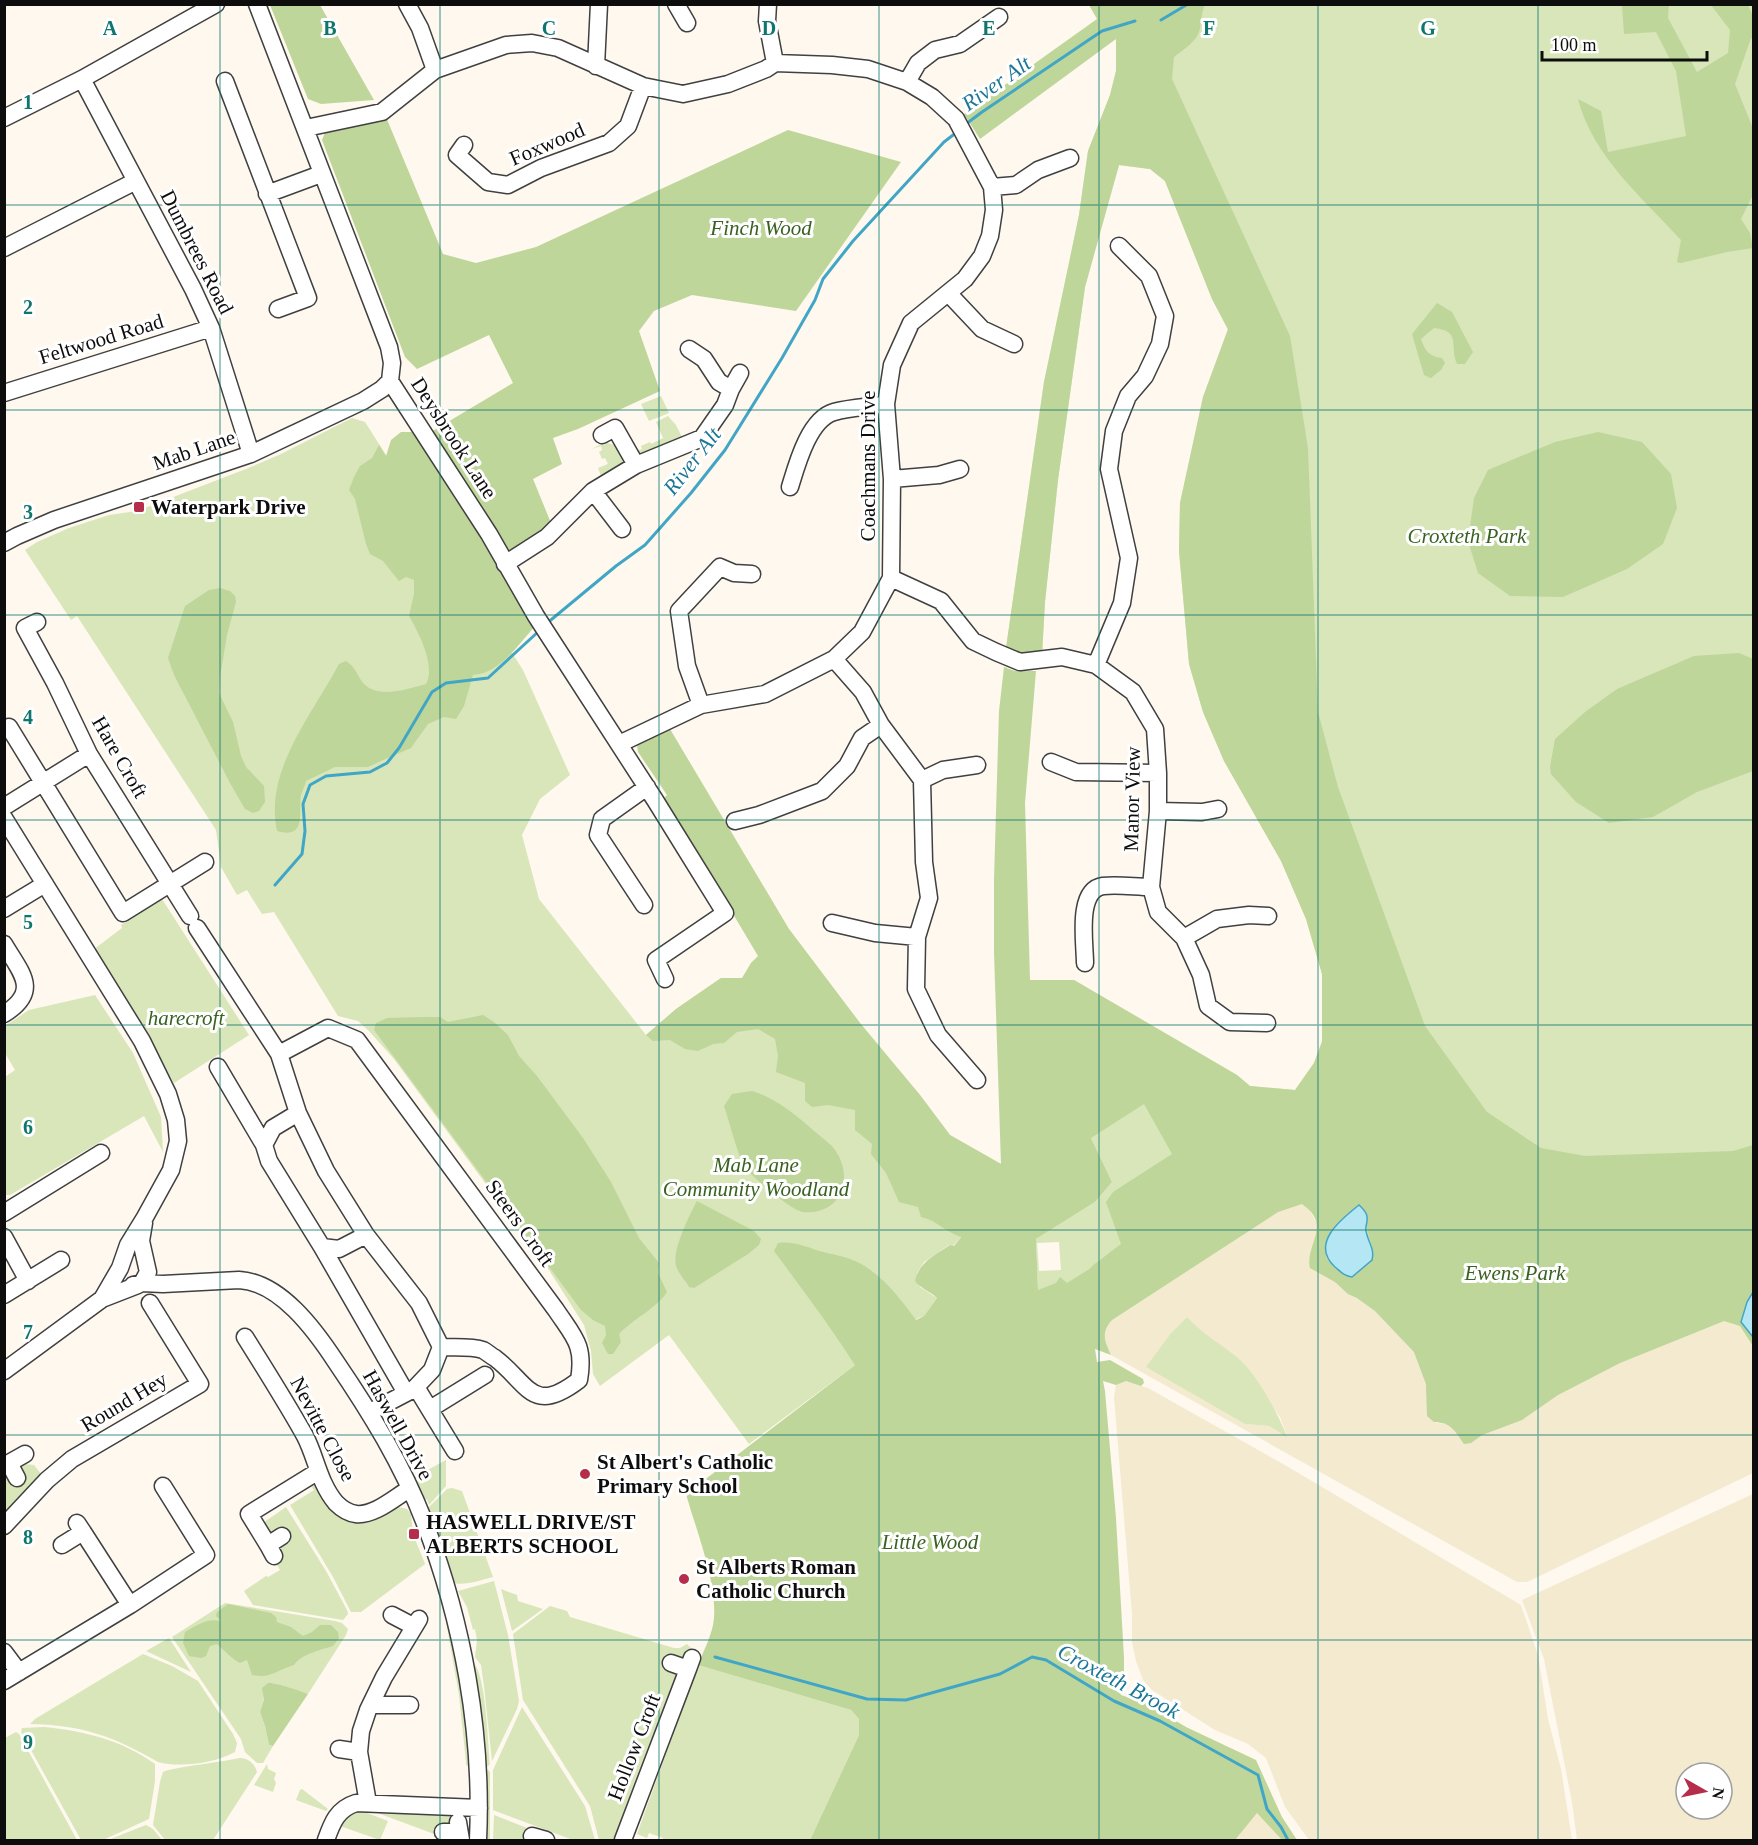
<svg xmlns="http://www.w3.org/2000/svg" width="1758" height="1845" viewBox="0 0 1758 1845" font-family="'Times New Roman',serif">
	<style>
		.farmland { fill: #f3ead0; fill-rule: evenodd }
		.green { fill: #d8e6ba; fill-rule: evenodd }
		.forest { fill: #bfd69a; fill-rule: evenodd }
		.water { fill: #b5e6f3; stroke: #41a6c6; stroke-width: 1.5 }
		.lines { fill: none; stroke-linecap: round; stroke-linejoin: round }
		.stream { stroke: #41a6c6; stroke-width: 3 }
		.minor-casing { stroke: #404040; stroke-width: 19 }
		.minor { stroke: #fff; stroke-width: 16 }
		.grid { fill: none; stroke: #0f766e; stroke-width: 1.5; stroke-opacity: 0.55 }
		.poi-dot { fill: #b52d4a; stroke: #fff; stroke-width: 2 }
		.labels { text-anchor: middle; dominant-baseline: central; stroke-width: 6; stroke-linejoin: round; paint-order: stroke }
		.street-label { font-size: 21px; fill: #0d0d0d; stroke: #fff }
		.park-label { font-size: 21px; font-style: italic; fill: #396121; stroke: #fff }
		.poi-label { font-size: 21px; font-weight: bold; fill: #0d0d0d; stroke: #fff; text-anchor: start }
		.water-label { font-size: 22px; font-style: italic; fill: #1d7798; stroke: #fff }
		.grid-label { font-size: 20px; text-anchor: middle; font-weight: bold; fill: #0f766e; stroke: #fff; stroke-width: 6; stroke-linejoin: round; paint-order: stroke }
	</style>
	<rect width="100%" height="100%" fill="#fef8ee"/>
	<path class="farmland" d="M1302,1204L1309,1208L1318,1226L1316,1240L1310,1254V1268L1335,1282L1348,1294L1357,1298L1375,1311L1414,1352L1426,1384L1427,1416L1434,1422L1451,1425L1464,1443H1471L1482,1435L1522,1420L1558,1395L1620,1363L1724,1321L1740,1326L1753,1346V1473L1527,1582H1517L1111,1355L1104,1342V1332L1112,1320L1278,1212ZM1187,1317L1198,1330L1240,1360L1280,1417L1287,1436L1269,1426L1245,1424L1147,1367L1171,1333Z
		M1126,1381L1148,1388L1290,1468L1521,1605L1538,1655L1548,1719L1561,1769L1572,1840H1309L1285,1807L1266,1758L1248,1744L1215,1730L1152,1690L1143,1680L1136,1661L1132,1642V1614L1114,1397L1116,1385Z
		M1753,1494V1840H1577L1572,1802L1544,1659L1522,1600ZM1686,1773H1722V1809H1686Z
		M1257,1812L1280,1837L1282,1840H1235Z"/>
	<path class="green" d="M1106,5H1753V1346L1740,1326L1724,1321L1620,1363L1558,1395L1522,1420L1482,1435L1471,1443L1464,1444C1455,1431 1451,1422 1434,1422L1427,1416L1426,1384L1414,1352L1375,1311L1357,1298L1348,1294L1335,1282L1310,1268C1305,1244 1333,1225 1302,1204L1278,1212L1112,1320C1101,1332 1104,1341 1111,1355L1038,1290L1036,1239L1095,1202L1112,1182L1091,1138L1074,980L1237,1075L1250,1086L1295,1090L1314,1063L1322,1041V974L1306,919L1281,861L1224,761L1203,712L1189,664L1179,551L1180,503L1203,397L1228,330L1212,299L1165,181L1150,169L1119,165L1085,287L1058,480L1045,602L1042,655L1006,648L1044,382L1079,215L1088,151L1110,95L1116,71V39ZM1059,1242L1061,1270L1039,1271L1037,1243Z
		M661,396L669,413L649,421L641,404Z
		M668,416L676,425L683,439L648,451L641,456L632,452L642,449L641,446L650,442L651,444L663,438L656,422Z
		M352,418L365,422L523,670L570,775L540,799L522,835L539,899L646,1035L676,1009L721,978H743L751,963L789,929L860,1023L920,1095L950,1135L1001,1164L966,1231L953,1246L949,1245L924,1262L917,1273L920,1287L937,1298L924,1316L918,1318L749,1444L669,1335L600,1386L593,1374L591,1351L584,1325L549,1270L394,1059L369,1031L358,1021L338,1016L274,912L262,914L247,890L237,895L221,867L216,830L77,616L71,620L25,550L37,542L69,528L109,515L137,511L246,469L279,455Z
		M605,442L617,446L623,461L621,466L601,476L598,468L608,464L605,458L602,459L599,452L602,450L601,446L592,449Z
		M162,899L249,1035L174,1083L93,950L122,928L121,925Z
		M95,995L133,1053L161,1117L163,1152L144,1116L10,1195H5V1077L15,1070L5,1053V1026L29,1010Z
		M1187,1317C1202,1334 1221,1344 1238,1358C1256,1373 1279,1415 1287,1437L1269,1426L1245,1424L1146,1367L1171,1333Z
		M446,1460V1486L429,1505L427,1499L424,1501L413,1478Z
		M24,1464L34,1465L41,1474L5,1515V1473L20,1468Z
		M312,1485L317,1486L356,1522C373,1522 383,1514 398,1507L407,1509L411,1514L413,1534L425,1564L361,1612H351L333,1577L290,1505L314,1490L311,1486Z
		M452,1488L462,1491L493,1577C481,1580 466,1586 453,1583L427,1509L447,1489Z
		M286,1507L326,1571L347,1610L348,1614L343,1620L253,1605L244,1591L266,1576L268,1577L280,1570L275,1561L280,1551L281,1546L263,1523Z
		M494,1581L508,1635L519,1701L517,1709L492,1761L484,1686L481,1665L475,1657L477,1640L475,1629L473,1630L467,1607L458,1591Z
		M501,1589L517,1595L518,1601L543,1609L512,1631Z
		M225,1603L335,1621L342,1623L348,1629L346,1635L308,1694C298,1690 276,1682 268,1683L260,1712L265,1726L269,1745L273,1746L263,1763H257L245,1752L241,1739L172,1637Z
		M550,1606L567,1611L570,1617L674,1648H680L687,1644L692,1649L690,1653L681,1659L676,1672L679,1677L621,1840H599L590,1806L523,1700L513,1634Z
		M447,1615L464,1695L470,1767L466,1765V1762L459,1695L446,1621Z
		M169,1638L191,1672L146,1651Z
		M143,1654L172,1666L198,1681L233,1734L237,1743L235,1752C215,1763 180,1768 158,1762C113,1736 82,1725 30,1724L35,1719Z
		M473,1662C486,1674 488,1743 490,1764L487,1767H484Z
		M698,1665L851,1710L859,1719V1735L810,1840H662L663,1838L649,1833L647,1838L637,1834Z
		M522,1707L585,1806L595,1840H573L493,1810V1770Z
		M44,1727C84,1731 122,1740 155,1764V1781L149,1819L103,1840H81L21,1732L22,1728Z
		M16,1732L19,1734L77,1840H5V1738Z
		M240,1758C248,1758 255,1764 257,1772L213,1840H165L153,1825L160,1782L163,1772C169,1768 228,1761 240,1758Z
		M267,1764L268,1769L276,1773L274,1779L276,1783L273,1792L254,1785Z
		M488,1770L490,1772V1840H485V1771Z
		M302,1789L328,1809L326,1811L296,1800L300,1790Z
		M364,1808L464,1816L453,1815L452,1823L437,1835Z
		M359,1810L388,1821L380,1840L340,1826L348,1815Z
		M494,1815L527,1828L523,1840H493Z
		M146,1825L153,1829L162,1840H108Z"/>
	<path class="forest" d="M270,5H320L374,100L321,104L308,99Z
		M1089,5H1205C1201,13 1202,19 1200,28C1198,41 1184,49 1174,57L1172,79L1290,336L1308,448L1318,712L1338,787L1425,1026L1487,1112L1541,1148L1585,1156L1733,1151L1753,1145V1346L1740,1326L1724,1321L1620,1363L1558,1395L1522,1420L1482,1435L1471,1443L1464,1444C1455,1431 1451,1422 1434,1422L1427,1416L1426,1384L1414,1352L1375,1311L1357,1298L1348,1294L1335,1282L1310,1268C1305,1244 1333,1225 1302,1204L1278,1212L1112,1320C1101,1332 1104,1341 1111,1355L1095,1349L1097,1362L1110,1360L1143,1379L1144,1383L1141,1386L1126,1381L1116,1385L1103,1381L1105,1391L1116,1518L1124,1658V1675L1119,1686L1121,1695L1146,1703L1186,1727L1256,1760L1282,1817L1297,1840H1282L1257,1813L1235,1840H810L859,1735V1719L851,1710L698,1665C703,1652 710,1639 713,1625C720,1589 696,1530 686,1494L855,1365C830,1326 802,1289 774,1251L778,1243C792,1241 805,1246 819,1251C831,1254 844,1256 855,1261C880,1272 901,1299 916,1320L924,1316L937,1298C930,1291 921,1289 915,1281C919,1262 935,1255 950,1245L954,1246L961,1237C945,1232 938,1221 921,1217L918,1207L899,1202L886,1173L871,1154L872,1144L855,1130V1110L828,1105L812,1107L805,1101V1083L776,1072L778,1056L775,1039L758,1029L737,1032L724,1043L713,1044L698,1051L685,1049L670,1040L653,1041L646,1035L676,1009L721,978H742L751,963L758,956L664,798L667,795L638,752L637,745L641,740L670,729L789,929L860,1023L920,1095L950,1135L1001,1164L994,953V879L999,711L1004,667L1015,671H1036L1025,803L1030,980H1074L1237,1075L1250,1086L1295,1090L1314,1063L1322,1042V974L1306,919L1281,861L1224,761L1203,712L1189,664L1179,551L1180,503L1203,397L1228,329L1212,299L1165,181L1150,169L1119,165L1085,287L1058,480L1045,602L1042,655H1027L1006,648L1044,382L1079,215L1088,151L1110,95L1116,71V39L980,139L964,114L1097,19ZM1144,1104L1172,1154L1113,1192L1106,1202L1121,1244L1092,1266L1091,1268L1067,1283L1060,1277L1056,1283L1038,1290L1036,1239L1095,1202L1112,1182L1091,1138ZM1358,1206L1368,1216C1363,1234 1376,1244 1372,1260L1352,1277L1346,1276L1326,1258L1331,1231Z
		M1622,5H1669L1668,18L1697,72L1728,53L1730,30L1711,5H1748L1753,16V42L1751,38L1735,84L1754,131L1753,195L1741,219L1750,233L1753,248L1727,252L1681,263L1677,262L1681,240C1642,197 1593,157 1578,99L1601,111L1608,152L1686,136L1676,71L1656,32L1624,34Z
		M386,117L443,254L476,263L536,247L788,130L901,162L796,311L692,295L654,311L639,331L660,391L578,429L553,438L562,464L533,479L551,523L514,551L503,550L431,432L513,383L489,335L417,369L405,357L322,140L326,130Z
		M1437,303L1452,312L1473,352L1465,364H1457C1449,345 1462,331 1434,328L1421,339C1425,351 1430,357 1442,358L1445,363L1441,370L1431,378L1424,375L1412,334Z
		M401,432H415L535,626C518,645 500,673 473,675L464,706L456,719L444,717L428,724L411,748L383,760L368,767H335L306,781C305,786 302,791 301,795C298,810 308,840 277,831C264,770 312,715 339,664L346,661C356,667 357,676 364,684C379,699 408,689 426,684C436,666 419,633 409,616L414,594V580L406,577L399,581L383,561L370,554L366,544L355,499L349,490L354,477L360,466L372,458L379,445L386,456L391,440Z
		M1598,432L1642,442L1671,474L1677,508L1663,544L1627,569L1563,597L1510,596L1478,573L1468,541L1474,498L1488,470L1555,442Z
		M220,588L230,591L235,596L236,602L227,635L220,677L219,693L233,722L241,756L246,767L264,786L265,802L259,811L253,813L245,809L230,783L174,675L168,658L185,606L209,590Z
		M1739,653L1753,659V771L1697,792L1653,817L1609,823L1576,802L1551,774L1550,767L1555,739L1585,712L1617,689L1694,656Z
		M483,1015L494,1022L508,1035L519,1056L537,1076L583,1138L611,1182L639,1238L659,1263L658,1273L667,1292C657,1308 633,1319 619,1334L621,1342L613,1354H608L602,1343L606,1335L605,1326L593,1320L581,1310L374,1030L376,1023L387,1018L422,1017H440L448,1022Z
		M752,1091C783,1100 807,1126 832,1146C856,1174 843,1216 803,1212C792,1211 752,1177 745,1167C738,1157 729,1120 724,1106L732,1094Z
		M697,1201L754,1231L761,1239L759,1245L748,1254L694,1288L689,1287C686,1281 678,1273 676,1266C672,1250 689,1216 697,1201Z
		M228,1604L271,1613L276,1617L277,1622L291,1627L303,1636L312,1632L320,1625H331L338,1632L339,1638L333,1646C321,1650 301,1654 294,1665C276,1670 272,1679 252,1675L247,1660L240,1663C232,1659 224,1650 217,1644L210,1646L206,1656L201,1658L189,1656L183,1643L185,1632C197,1625 207,1618 221,1621L216,1616L217,1612Z
		M268,1683C275,1682 299,1690 308,1694L273,1746L269,1745L265,1726L260,1712L264,1699L262,1688Z"/>
	<path class="water" d="M1359,1205C1362,1208 1367,1212 1367,1217C1368,1222 1365,1226 1366,1231C1368,1242 1375,1249 1372,1260L1352,1277C1344,1276 1341,1272 1335,1267C1310,1244 1340,1220 1359,1205Z
		M1753,1292V1337L1741,1322L1747,1302Z"/>
	<g class="lines">
		<path class="stream" d="M1161,20L1188,4
			M966,124L982,112L1102,31L1135,21
			M546,624L616,566L645,545L691,493L725,450L782,358L815,300L823,279L853,241L944,142L957,132
			M275,885L302,854L305,831L303,804L310,785L326,776L370,772L387,763L399,748L432,692L446,683L488,678L539,631
			M715,1657L867,1699L906,1700L1000,1674L1032,1657L1046,1660L1114,1701L1160,1721L1258,1775L1267,1809L1281,1827L1288,1840"/>
		<defs>
			<path id="minor" d="M257,4L389,347L392,363L390,381L489,534L536,616L655,800L725,913L656,960L665,979
				M407,4L420,28L435,70
				M676,4L687,23
				M768,4L767,21L775,63
				M596,66L599,4
				M82,79L193,289L211,328L251,454
				M225,81L308,298L278,309
				M907,82L918,63L935,50L960,44L999,17
				M4,118L82,79L216,4
				M306,128L382,112L435,70L506,45L532,43L558,48L643,86L683,94L728,84L766,69L775,63L832,65L868,69L907,82L932,97L956,119L992,187L994,210L990,236L982,256L965,279L911,323L892,365L886,404L892,479L891,578L862,632L834,659L765,694L701,705L619,744
				M464,145L457,155L488,182L508,185L541,168L609,143L628,126L643,86
				M992,187L1016,185L1038,170L1070,158
				M267,194L321,174
				M4,248L136,181
				M949,294L982,329L1014,344
				M689,349L704,359L719,382L731,389
				M4,393L211,328
				M602,435L615,428L636,465
				M892,479L939,475L960,469
				M790,487C797,464 809,419 834,412C851,407 870,407 886,404
				M593,491L622,529
				M4,543L17,536L54,520L251,454L363,401L382,389L390,381
				M505,564L547,537L593,491L636,465L702,438L725,405L731,389L740,373
				M891,578L941,601L973,641L996,652L1020,662L1062,657L1096,665L1133,692L1155,729L1158,773V811L1151,887L1158,912L1184,938L1201,975L1208,1006L1230,1022L1267,1023
				M37,622L25,628L55,683L89,754L190,916
				M834,659L863,692L881,725L922,780L924,862L929,898L917,937L916,989L938,1035L977,1080
				M1096,665L1122,603L1129,558L1109,469L1114,431L1128,396L1145,376L1160,344L1165,316L1149,276L1119,246
				M701,705L687,666L679,611L720,567L734,573L752,574
				M9,727L123,913L205,862
				M1051,762L1076,772L1158,773
				M922,780L943,770L977,765
				M4,807L89,754
				M1158,811L1202,812L1218,809
				M4,818L142,1041L168,1094L176,1120L178,1141L171,1170L144,1219L128,1245L120,1268L102,1299
				M735,821L759,815L822,791L847,766L862,738L881,725
				M644,905L598,835L602,819L647,787
				M4,909L45,884
				M832,923L875,933L917,937
				M197,928L279,1054L298,1113L326,1171L366,1235L419,1303L441,1347L432,1370L414,1389L370,1412
				M1184,938L1217,919L1249,915L1268,916
				M4,944C21,973 41,991 4,1014
				M1085,963C1085,943 1076,890 1103,886C1118,884 1136,887 1151,887
				M279,1054L328,1028L357,1040L556,1310C574,1337 585,1345 579,1380C532,1416 529,1384 495,1358C491,1356 487,1352 483,1350C471,1346 454,1348 441,1347
				M218,1067L264,1145
				M298,1113L273,1128L264,1145L269,1161L322,1247L339,1249L366,1235
				M4,1213L101,1153
				M4,1237L28,1281
				M322,1247L406,1393
				M142,1283L163,1284L239,1280C280,1282 315,1330 336,1362C370,1412 402,1464 424,1521C463,1622 483,1732 478,1840
				M133,1285L142,1283L148,1272L141,1241L144,1223
				M4,1295L61,1260
				M245,1337C265,1369 286,1402 305,1436C316,1457 319,1483 336,1503C341,1508 348,1513 356,1514C374,1516 394,1498 409,1489
				M4,1371L102,1299L138,1285
				M416,1387L455,1451
				M430,1409L485,1375
				M17,1478L9,1463L25,1454
				M4,1526L47,1480L72,1459L200,1384L150,1303
				M83,1532L130,1605
				M62,1545L83,1532L77,1523
				M268,1545L249,1514L317,1472
				M274,1556L268,1545L282,1536
				M392,1615L413,1626
				M4,1652L19,1672
				M671,1663L688,1669L692,1658
				M4,1681L130,1605L206,1555L163,1486
				M371,1705H410
				M339,1749L359,1752
				M368,1803L359,1752L361,1731L368,1710L384,1677L419,1619
				M458,1822L461,1840
				M443,1832H459
				M532,1836L546,1840
				M326,1840C332,1823 337,1809 356,1803L479,1808
				M623,1840L688,1669"/>
		</defs>
		<use href="#minor" class="minor-casing"/>
		<use href="#minor" class="minor"/>
	</g>
	<path class="grid" d="M220,4V1840M440,4V1840M659,4V1840M879,4V1840M1099,4V1840M1318,4V1840M1538,4V1840M4,205H1754M4,410H1754M4,615H1754M4,820H1754M4,1025H1754M4,1230H1754M4,1435H1754M4,1640H1754"/>
	<g class="poi-dot">
		<rect x="133" y="501" width="12" height="12" rx="3"/>
		<circle cx="585" cy="1474" r="6"/>
		<rect x="408" y="1528" width="12" height="12" rx="3"/>
		<circle cx="684" cy="1579" r="6"/>
	</g>
	<g class="labels">
		<g class="street-label">
			<text transform="translate(547 144) rotate(-23)">Foxwood</text>
			<text transform="translate(197 252) rotate(63)">Dumbrees Road</text>
			<text transform="translate(101 339) rotate(-17)">Feltwood Road</text>
			<text transform="translate(454 438) rotate(57)">Deysbrook Lane</text>
			<text transform="translate(194 450) rotate(-19)">Mab Lane</text>
			<text transform="translate(868 466) rotate(-90)">Coachmans Drive</text>
			<text transform="translate(120 757) rotate(60)">Hare Croft</text>
			<text transform="translate(1132 799) rotate(-89)">Manor View</text>
			<text transform="translate(520 1223) rotate(54)">Steers Croft</text>
			<text transform="translate(124 1402) rotate(-31)">Round Hey</text>
			<text transform="translate(398 1425) rotate(61)">Haswell Drive</text>
			<text transform="translate(323 1429) rotate(62)">Nevitte Close</text>
			<text transform="translate(634 1747) rotate(-69)">Hollow Croft</text>
		</g>
		<g class="park-label">
			<text x="761" y="228">Finch Wood</text>
			<text x="1467" y="536">Croxteth Park</text>
			<text x="186" y="1018">harecroft</text>
			<text x="756" y="1165">Mab Lane<tspan x="756" dy="24">Community Woodland</tspan></text>
			<text x="1515" y="1273">Ewens Park</text>
			<text x="930" y="1542">Little Wood</text>
		</g>
		<g class="poi-label">
			<text x="151" y="507">Waterpark Drive</text>
			<text x="597" y="1462">St Albert's Catholic<tspan x="597" dy="24">Primary School</tspan></text>
			<text x="426" y="1522">HASWELL DRIVE/ST<tspan x="426" dy="24">ALBERTS SCHOOL</tspan></text>
			<text x="696" y="1567">St Alberts Roman<tspan x="696" dy="24">Catholic Church</tspan></text>
		</g>
		<g class="water-label">
			<text transform="translate(996 83) rotate(-35)">River Alt</text>
			<text transform="translate(692 461) rotate(-52)">River Alt</text>
			<text transform="translate(1119 1681) rotate(28)">Croxteth Brook</text>
		</g>
	</g>
	<g class="grid-label">
		<text x="110" y="35">A</text>
		<text x="330" y="35">B</text>
		<text x="549" y="35">C</text>
		<text x="769" y="35">D</text>
		<text x="989" y="35">E</text>
		<text x="1209" y="35">F</text>
		<text x="1428" y="35">G</text>
		<text x="28" y="109">1</text>
		<text x="28" y="314">2</text>
		<text x="28" y="519">3</text>
		<text x="28" y="724">4</text>
		<text x="28" y="929">5</text>
		<text x="28" y="1134">6</text>
		<text x="28" y="1339">7</text>
		<text x="28" y="1544">8</text>
		<text x="28" y="1749">9</text>
	</g>
	<rect width="1758" height="1845" fill="none" stroke="#0d0d0d" stroke-width="12"/>
	<g transform="translate(1704 1791) rotate(99)"><circle r="28" fill="#ffffff" stroke="#9e9e9e" stroke-width="1.5"/>
	<path d="M0-4.5L10 22L0 15L-10 22Z" fill="#b52d4a"/>
	<text y="-9" font-size="16" font-weight="bold" text-anchor="middle" fill="#0d0d0d">N</text>
	</g>
	<path d="M1542 51v9h165v-9" fill="none" stroke="#0d0d0d" stroke-width="3"/>
	<text x="1551" y="51" font-size="18" fill="#0d0d0d" stroke="#ffffff" stroke-width="4.5" paint-order="stroke">100 m</text>
</svg>
